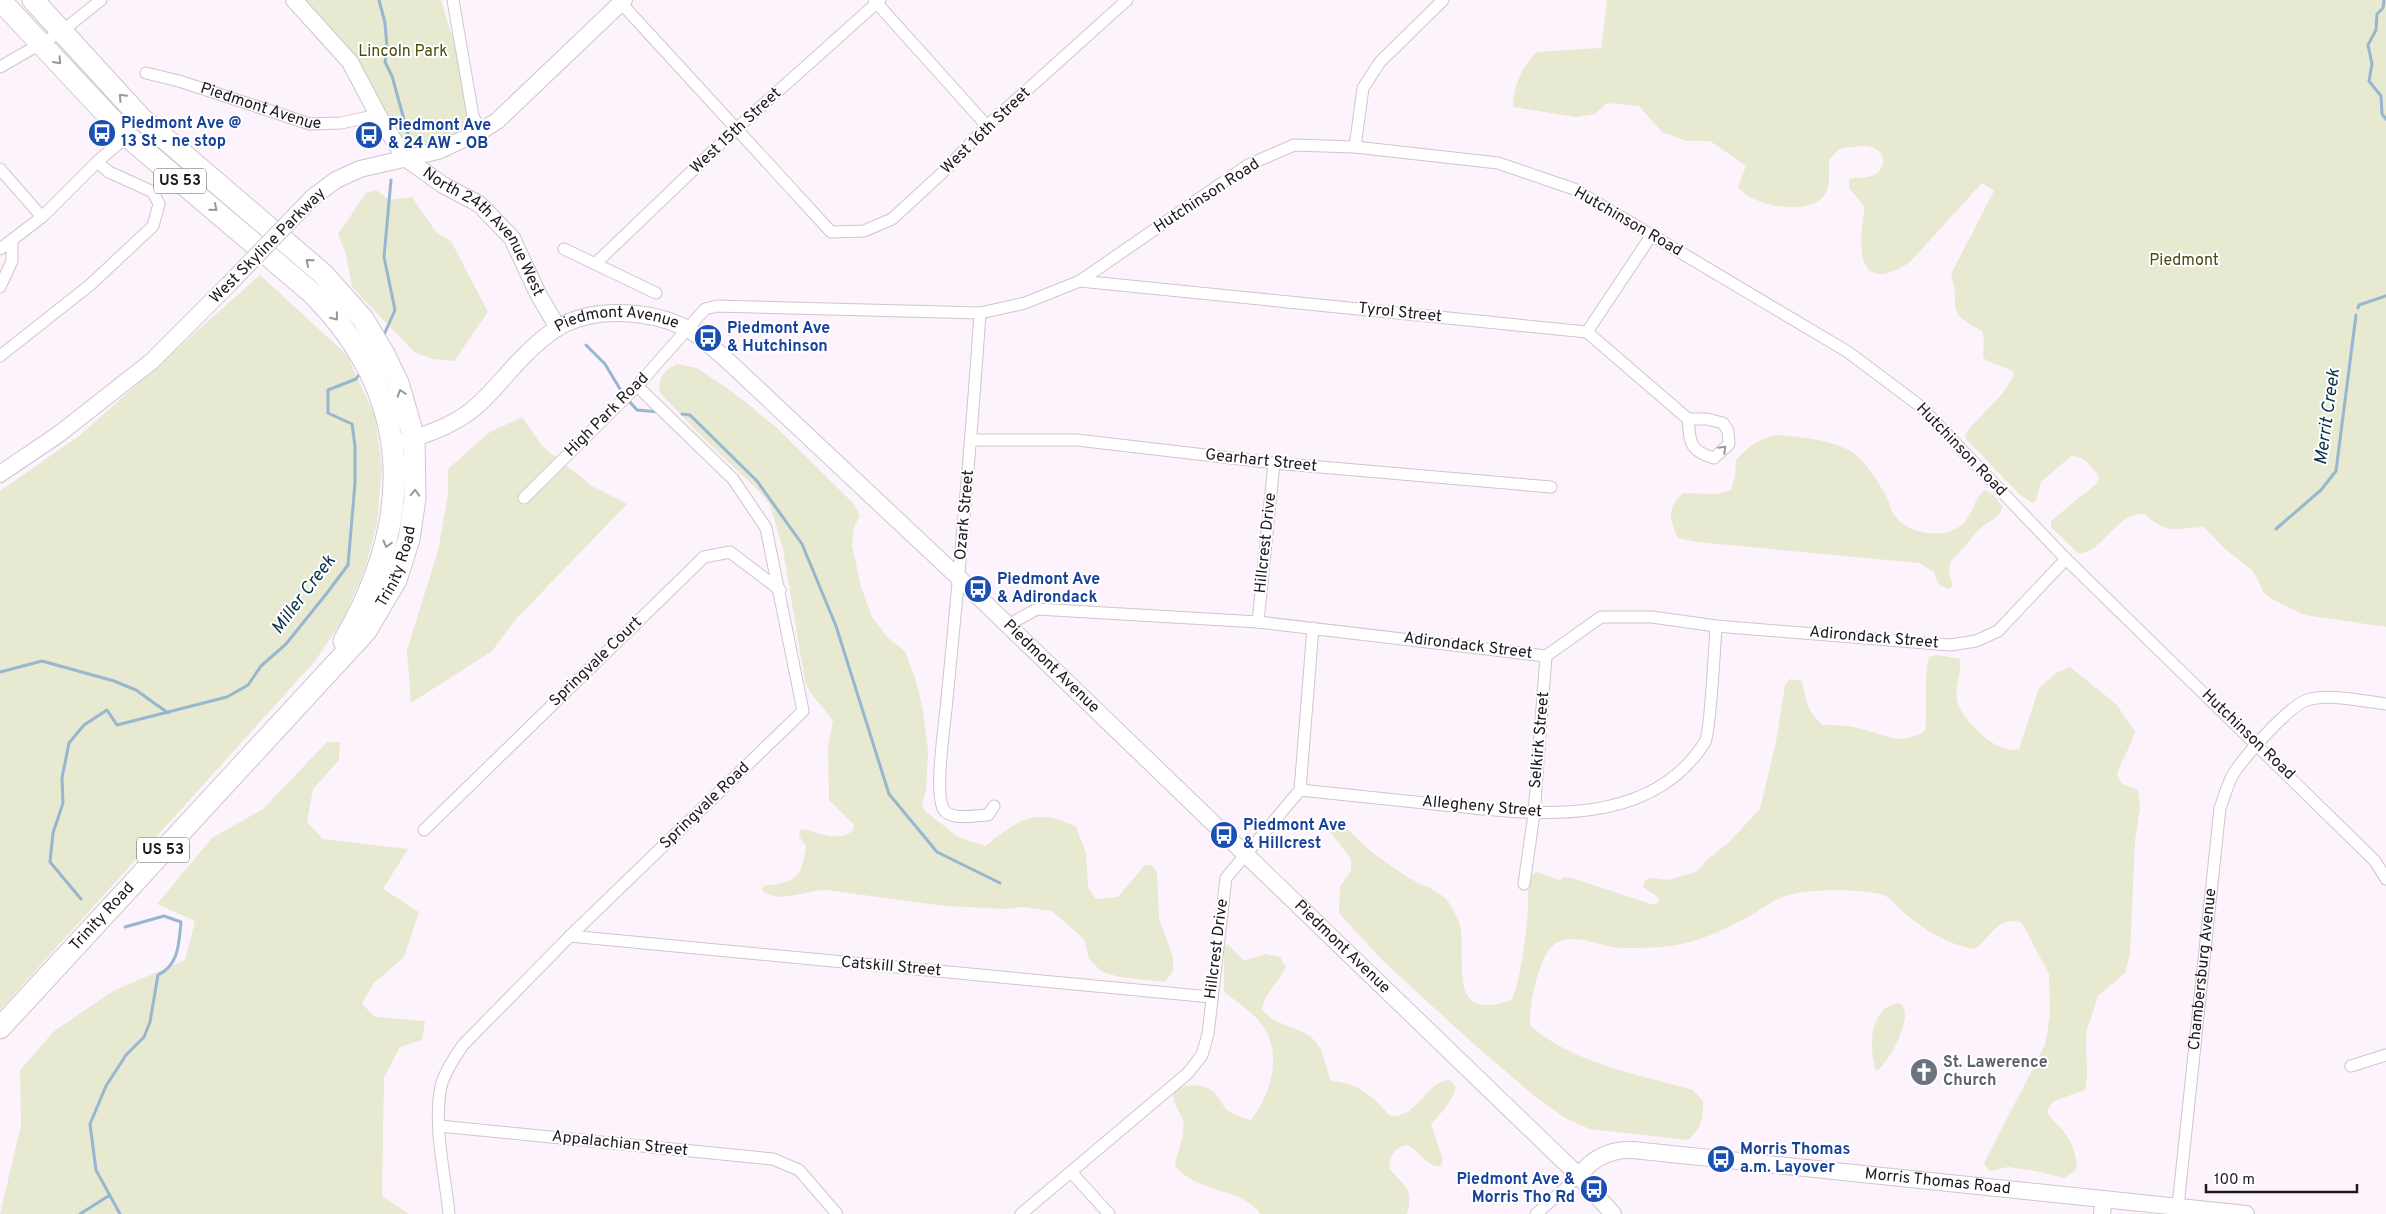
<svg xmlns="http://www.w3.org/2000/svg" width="2386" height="1214" viewBox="0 0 2386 1214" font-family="Overpass,sans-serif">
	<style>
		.green { fill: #e7e9d1 }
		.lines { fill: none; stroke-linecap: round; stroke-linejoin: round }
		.stream { stroke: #97b6cf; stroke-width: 3 }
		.street-casing { stroke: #cfc5cf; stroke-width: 13 }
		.secondary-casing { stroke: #cfc5cf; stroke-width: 18 }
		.highway-casing { stroke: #cfc5cf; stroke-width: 23 }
		.street { stroke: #fff; stroke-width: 11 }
		.secondary { stroke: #fff; stroke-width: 16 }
		.highway { stroke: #fff; stroke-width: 21 }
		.secondary-bridge-casing { stroke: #cfc5cf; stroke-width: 18; stroke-linecap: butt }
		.secondary-bridge { stroke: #fff; stroke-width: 16 }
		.oneway { stroke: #999899 }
		.labels { text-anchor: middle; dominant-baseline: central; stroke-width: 4; stroke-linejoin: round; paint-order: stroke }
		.shield { fill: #fff; stroke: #615e61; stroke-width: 1 }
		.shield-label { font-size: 15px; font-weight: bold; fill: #1d191d }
		.park-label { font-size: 16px; fill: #4a4b0d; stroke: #fff }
		.street-label { font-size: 16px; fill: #1d191d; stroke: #fff }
		.transit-label { font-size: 16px; font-weight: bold; fill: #164399; stroke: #fff; text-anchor: start }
		.worship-label { font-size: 16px; font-weight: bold; fill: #5b616d; stroke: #fff; text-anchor: start }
		.water-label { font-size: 18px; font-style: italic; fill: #09304a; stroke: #fff }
	</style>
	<rect width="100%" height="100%" fill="#fdf3fd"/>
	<path class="green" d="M294,0H441L481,131L405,158L350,62Z
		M1607,0H2386V627L2305,615L2273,600L2264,593L2253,571L2224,548L2204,527C2172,528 2171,536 2144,514C2116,512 2101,555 2078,553L2051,527V521L2096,484L2099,479C2097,470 2081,454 2071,456L2041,482L2036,501L2032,503L2019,494L1967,440L1965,436L1968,430L2002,394L2014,376L2013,371L1987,361L1983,357L1984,340L1982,331C1942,310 1962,309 1951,274L1994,191L1982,183L1910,262C1855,298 1858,245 1865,207L1849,188V179C1856,177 1865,178 1872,176C1887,170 1887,151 1871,147C1863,144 1848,148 1839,149L1829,160C1829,171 1831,188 1823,197C1805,216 1752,206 1738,187L1746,166L1710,141H1686L1662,132L1639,106L1607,103L1595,114L1576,117L1513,107C1513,87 1522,66 1537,52L1601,48Z
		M376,190L389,200L412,197L436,232L451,241L488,312L454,361L432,359L414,352L352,287L346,254L338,234L366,193Z
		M260,275L347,355L375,416L382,469L377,523L365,569L343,620L315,661L0,1010V491L79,436Z
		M677,364L697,368L734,393L776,427L853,503L860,515L854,527L852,545L861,587L872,617L889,639L905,651L916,681L923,710L928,751L926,792L922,802L924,810L958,837L985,846C1018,821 1034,806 1076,827L1086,853L1088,887L1096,899L1118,897L1145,865H1151L1157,872L1159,919L1173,957V971L1165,982L1120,977L1102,972L1089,959L1084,939L1052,911L1024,907L1005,909L945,906L826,890C806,890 777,905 762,890L763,886C796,882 801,880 806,846L799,836L800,830L804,829C819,833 840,843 853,830L854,825L829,800L828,747L833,721C823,705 813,700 805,682L783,549L770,505L759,491L701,436L660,393C657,379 664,370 677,364Z
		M522,417L542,446L592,486L627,504L516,619L492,651L411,703L407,650L438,551L448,495V469L490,432Z
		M1778,435C1798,436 1836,441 1852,452C1867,463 1879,483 1887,498C1890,503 1890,508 1892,512C1900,525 1913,531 1927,533C1939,534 1946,534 1957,528C1973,520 1972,499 1985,490L1993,494L2003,507C1999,517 1989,522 1981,528C1975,533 1973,537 1968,543C1954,560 1943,560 1953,585L1950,589C1939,586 1936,582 1934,572L1919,563L1697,542L1678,538C1669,519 1667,507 1683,493L1717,494L1731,490L1735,476L1736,460C1749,446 1759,438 1778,435Z
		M1938,655L1960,659C1962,674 1953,689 1958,704C1965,723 1999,756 2019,749L2039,688L2056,673L2070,667L2116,704L2135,731C2131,747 2122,758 2117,774L2121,783L2138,790L2140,808L2135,840L2130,954L2125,973L2098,996L2086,1033L2087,1078L2085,1090L2054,1101L2047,1110C2050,1121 2058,1123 2064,1132C2072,1141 2075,1153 2077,1165L2075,1171L2064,1178L2036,1171L2008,1167L1989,1171L1984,1163L2045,1045L2050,1016L2049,974L2022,923C1997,914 1992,938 1974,949C1947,944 1925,930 1904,913C1898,908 1889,896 1881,894C1857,889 1802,888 1780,898C1770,902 1761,910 1751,915C1725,929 1700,942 1670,946C1654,948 1637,948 1621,948C1601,947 1577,933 1558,942C1539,950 1529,1006 1530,1025C1570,1063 1641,1075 1693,1090L1703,1101C1703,1120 1702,1127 1688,1140L1590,1129L1567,1119L1538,1099L1467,1038L1382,960L1339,913L1340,886L1351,871V859L1328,829V821L1330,818C1345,823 1354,837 1366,847C1377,857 1391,866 1403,874C1416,884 1434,887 1446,899C1452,906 1458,918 1460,926C1465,945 1456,987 1471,1000C1483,1010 1499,1003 1512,1000C1521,975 1524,948 1527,921C1529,905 1526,891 1532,875L1536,872L1560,880L1565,877L1575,879L1654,905L1660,901L1655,895L1643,887L1645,880L1653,878L1668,880L1696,872L1707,860L1730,841L1760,809L1776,742L1785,685L1790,679L1802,681C1806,700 1807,712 1823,725C1835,725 1846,725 1858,728C1884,734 1899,747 1925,731C1928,706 1923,680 1929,657Z
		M327,742H340L339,760L313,789L307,822L323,839L408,849L383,889L419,912L404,957L374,983L362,1004L375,1017L425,1021L422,1040L400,1047L384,1078L382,1196L409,1214H0L21,1125L20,1070L53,1032L113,991L185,960L195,921L157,904L212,838L263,809Z
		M1228,944L1244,961L1265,954L1280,957L1286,967C1279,983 1265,991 1262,1009C1276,1028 1300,1025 1315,1041C1325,1052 1325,1068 1331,1081C1358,1083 1373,1096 1390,1116C1420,1118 1423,1082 1450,1080L1456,1087C1452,1102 1441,1113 1431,1124L1443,1160L1441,1166C1425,1168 1420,1149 1406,1145C1394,1148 1390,1156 1389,1168C1404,1187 1414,1186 1407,1214H1261C1239,1186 1196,1194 1175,1165C1177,1151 1186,1135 1183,1121C1180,1110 1171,1103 1174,1091C1185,1084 1199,1083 1211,1090C1217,1094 1221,1103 1226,1109C1234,1116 1242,1117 1251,1120C1270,1096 1282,1057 1265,1029C1256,1014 1238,1003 1224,992V946Z
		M1898,1003C1919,1009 1887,1067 1876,1071C1869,1048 1868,1009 1898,1003Z"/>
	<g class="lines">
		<path class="stream" d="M379,0L385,23L387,47L385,62L392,76L408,134
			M2384,0L2383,8L2377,14L2376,30L2368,45L2372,64L2369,81L2381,96L2382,114L2386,119
			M2358,308L2359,305L2386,296
			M383,337L395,310L384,257L391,180
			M586,345L605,364L620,389
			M630,402L637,410L659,412
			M682,414L690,415L757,481L802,544L836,626L889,794L937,852L1000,883
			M2276,529L2321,490L2336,471L2356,315
			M0,672L42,661L114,681L136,690L168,713
			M81,899L50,862L53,833L63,803L62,778L69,743L84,725L107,710L117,725L227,697L248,685L261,666L286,644L327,593L348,565L355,483V446L352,424L328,413V390L356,379L361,372
			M80,1214L110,1195
			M120,1214L96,1170L90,1124L106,1086L126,1055L144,1037L150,1022L158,975C179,965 179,943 181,922L164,916L125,927"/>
		<defs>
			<g id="street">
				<path d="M453,0L473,116L481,131"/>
				<path d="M874,0L987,126"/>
				<path d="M621,3L831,232L864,231L892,219L942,173L987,126L1127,0"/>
				<path d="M0,67L61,32L101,0"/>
				<path id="s1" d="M146,73L179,81L310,124L341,123L378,115"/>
				<path d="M1355,147L1363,88L1380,62L1443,0"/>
				<path d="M0,169L42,217"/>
				<path d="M0,249L42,217L97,162L129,134"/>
				<path d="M564,249L656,293"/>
				<path d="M595,264L737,128L880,0"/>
				<path d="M1080,281L1587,332L1688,419H1707L1723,423L1728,431L1729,444L1714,458C1689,451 1690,442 1688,419"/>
				<path d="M0,287L12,261V240"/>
				<path d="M980,313C971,446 959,577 946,709C944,729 934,796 944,810C952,821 976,815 988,815L994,806"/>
				<path d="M1587,332L1651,236"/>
				<path d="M0,356L90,285L153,226L159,204L153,192L109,172L97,162"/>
				<path d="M971,440H1077L1274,463L1551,487"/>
				<path d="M524,498L637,386L705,309L717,306L980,313L1025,303L1080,281L1248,165L1294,145L1355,147L1498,163L1574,189L1848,352L1920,406L2066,559L2375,861L2386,879"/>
				<path d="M1258,622L1274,463"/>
				<path d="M1008,625L1037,609L1258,622L1546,656L1601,617H1652L1716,626L1950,645L1976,641L1998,631L2066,559"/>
				<path d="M1300,790C1348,795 1396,800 1444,805C1531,814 1649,831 1705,742C1710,734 1715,643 1716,626"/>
				<path d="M424,830L704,557L730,552L780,590"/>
				<path d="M1524,884L1534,814L1546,656"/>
				<path d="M570,936L1211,997"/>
				<path d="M2351,1066L2386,1055"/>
				<path d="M439,1126L773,1159L799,1170L837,1214"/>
				<path d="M1071,1172L1109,1214"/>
				<path id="s2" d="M2178,1206L2220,808C2225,796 2228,780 2236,770C2248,753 2291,703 2310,699C2333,694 2362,701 2386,704"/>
				<path d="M449,1214C445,1173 433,1127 441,1086C445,1071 455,1057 463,1045L570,936L803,711L766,528L733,479L637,386"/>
				<path d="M1021,1214L1188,1073L1202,1055L1208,1034L1226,878L1300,790L1313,628"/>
				<path d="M1536,1214L1579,1176"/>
			</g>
			<g id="secondary">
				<path id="s3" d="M294,0L350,62L378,115L405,158L443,185L479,204L512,238L538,294L558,328"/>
				<path d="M313,197L336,180L360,169L438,151L481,131L497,121L624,0"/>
				<path id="s4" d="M392,444C420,437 449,428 472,410C493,393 508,371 528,352C536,344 547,335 557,328C594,306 649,310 686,328C701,336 715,350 728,361L959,578L1579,1176L1613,1214"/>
				<path d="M0,474L59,434L152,361L229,284"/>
				<path id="s5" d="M1579,1176C1592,1158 1610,1149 1633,1150L2246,1214"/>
				<path d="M2102,1214L2104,1199"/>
			</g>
			<g id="highway">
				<path d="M0,0L127,136L312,293C416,397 415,519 344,641"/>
				<path id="s6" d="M0,1028L366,631L396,580L409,539L415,498L414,438L398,383L384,354L363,319L323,274L142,119L33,0"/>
			</g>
		</defs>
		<use href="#street" class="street-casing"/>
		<use href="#secondary" class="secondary-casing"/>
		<use href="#highway" class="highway-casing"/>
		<use href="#street" class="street"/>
		<use href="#secondary" class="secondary"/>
		<use href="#highway" class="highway"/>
		<defs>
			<path id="secondary-bridge" d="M229,284L313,197"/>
		</defs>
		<use href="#secondary-bridge" class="secondary-bridge-casing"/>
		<use href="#secondary-bridge" class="secondary-bridge"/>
	</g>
	<defs><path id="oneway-chevron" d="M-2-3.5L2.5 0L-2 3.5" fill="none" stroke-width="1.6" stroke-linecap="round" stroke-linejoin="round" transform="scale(1.25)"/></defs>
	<g class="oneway">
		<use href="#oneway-chevron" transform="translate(58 61) rotate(48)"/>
		<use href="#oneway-chevron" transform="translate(122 97) rotate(-133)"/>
		<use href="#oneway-chevron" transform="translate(214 208) rotate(40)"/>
		<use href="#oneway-chevron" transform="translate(309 262) rotate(-139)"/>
		<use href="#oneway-chevron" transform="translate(335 317) rotate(51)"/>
		<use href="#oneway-chevron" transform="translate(401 393) rotate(-108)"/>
		<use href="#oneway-chevron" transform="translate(1723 449) rotate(-45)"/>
		<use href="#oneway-chevron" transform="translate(415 493) rotate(-88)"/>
		<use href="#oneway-chevron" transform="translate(387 544) rotate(105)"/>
	</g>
	<defs>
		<symbol id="bus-disc" viewBox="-11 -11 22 22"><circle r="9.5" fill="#1a4fb4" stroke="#fff"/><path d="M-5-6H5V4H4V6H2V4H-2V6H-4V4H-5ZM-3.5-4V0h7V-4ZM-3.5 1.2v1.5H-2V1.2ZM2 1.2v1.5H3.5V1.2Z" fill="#fff"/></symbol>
		<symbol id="church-disc" viewBox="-11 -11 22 22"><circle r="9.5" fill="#6b7280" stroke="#fff"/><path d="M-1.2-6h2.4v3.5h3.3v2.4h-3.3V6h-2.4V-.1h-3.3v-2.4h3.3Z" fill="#fff"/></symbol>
	</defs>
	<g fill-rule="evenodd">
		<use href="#bus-disc" x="86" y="117" width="32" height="32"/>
		<use href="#bus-disc" x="353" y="119" width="32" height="32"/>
		<use href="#bus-disc" x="692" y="322" width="32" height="32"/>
		<use href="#bus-disc" x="962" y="573" width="32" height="32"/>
		<use href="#bus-disc" x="1208" y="819" width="32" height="32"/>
		<use href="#church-disc" x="1908" y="1056" width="32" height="32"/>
		<use href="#bus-disc" x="1705" y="1143" width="32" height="32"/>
		<use href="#bus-disc" x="1578" y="1173" width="32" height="32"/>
	</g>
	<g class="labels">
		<g class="shield">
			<rect x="154" y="168.5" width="52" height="25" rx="4"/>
			<rect x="137" y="837.5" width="52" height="25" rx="4"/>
		</g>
		<g class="shield-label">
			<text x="180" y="181">US 53</text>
			<text x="163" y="850">US 53</text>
		</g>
		<g class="park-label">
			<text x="403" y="52">Lincoln Park</text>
			<text x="2184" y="261">Piedmont</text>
		</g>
		<g class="street-label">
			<text stroke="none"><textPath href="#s1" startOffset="120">Piedmont Avenue</textPath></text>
			<text transform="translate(736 131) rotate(-43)">West 15th Street</text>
			<text transform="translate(986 131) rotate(-44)">West 16th Street</text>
			<text transform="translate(1207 196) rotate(-33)">Hutchinson Road</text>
			<text transform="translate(1628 222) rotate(30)">Hutchinson Road</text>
			<text stroke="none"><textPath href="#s3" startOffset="305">North 24th Avenue West</textPath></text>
			<text transform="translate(268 246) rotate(-45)">West Skyline Parkway</text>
			<text transform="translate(1400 313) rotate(6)">Tyrol Street</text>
			<text stroke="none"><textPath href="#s4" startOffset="268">Piedmont Avenue</textPath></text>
			<text transform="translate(607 415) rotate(-45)">High Park Road</text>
			<text transform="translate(1961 450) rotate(46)">Hutchinson Road</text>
			<text transform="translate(1261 461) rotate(6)">Gearhart Street</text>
			<text transform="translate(965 515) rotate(-85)">Ozark Street</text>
			<text transform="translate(1266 543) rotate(-84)">Hillcrest Drive</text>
			<text stroke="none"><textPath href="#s6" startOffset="612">Trinity Road</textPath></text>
			<text transform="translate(1874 638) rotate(5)">Adirondack Street</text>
			<text transform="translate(1468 646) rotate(7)">Adirondack Street</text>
			<text transform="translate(596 662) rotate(-44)">Springvale Court</text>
			<text stroke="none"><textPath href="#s4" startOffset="838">Piedmont Avenue</textPath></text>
			<text transform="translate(2248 735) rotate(44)">Hutchinson Road</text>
			<text transform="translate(1540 740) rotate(-85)">Selkirk Street</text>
			<text transform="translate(705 806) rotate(-44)">Springvale Road</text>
			<text transform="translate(1482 807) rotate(5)">Allegheny Street</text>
			<text stroke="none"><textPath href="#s6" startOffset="151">Trinity Road</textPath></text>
			<text transform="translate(1217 949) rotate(-83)">Hillcrest Drive</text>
			<text stroke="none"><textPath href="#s4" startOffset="1242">Piedmont Avenue</textPath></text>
			<text transform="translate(891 967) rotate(5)">Catskill Street</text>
			<text stroke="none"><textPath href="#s2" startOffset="238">Chambersburg Avenue</textPath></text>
			<text transform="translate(620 1144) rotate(6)">Appalachian Street</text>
			<text stroke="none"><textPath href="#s5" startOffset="369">Morris Thomas Road</textPath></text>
		</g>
		<g class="transit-label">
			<text x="121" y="124">Piedmont Ave @<tspan x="121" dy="18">13 St - ne stop</tspan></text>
			<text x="388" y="126">Piedmont Ave<tspan x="388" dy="18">&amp; 24 AW - OB</tspan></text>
			<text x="727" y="329">Piedmont Ave<tspan x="727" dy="18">&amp; Hutchinson</tspan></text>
			<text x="997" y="580">Piedmont Ave<tspan x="997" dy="18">&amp; Adirondack</tspan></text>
			<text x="1243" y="826">Piedmont Ave<tspan x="1243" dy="18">&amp; Hillcrest</tspan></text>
			<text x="1740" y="1150">Morris Thomas<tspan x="1740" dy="18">a.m. Layover</tspan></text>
			<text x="1575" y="1180" text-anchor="end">Piedmont Ave &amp;<tspan x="1575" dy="18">Morris Tho Rd</tspan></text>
		</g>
		<g class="worship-label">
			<text x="1943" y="1063">St. Lawerence<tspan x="1943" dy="18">Church</tspan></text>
		</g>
		<g class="water-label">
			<text transform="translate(2328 417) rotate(-82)">Merrit Creek</text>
			<text transform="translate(304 595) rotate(-53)">Miller Creek</text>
		</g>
	</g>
	<path d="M2206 1184v8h151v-8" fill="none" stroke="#1d191d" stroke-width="2.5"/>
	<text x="2214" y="1184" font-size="15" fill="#1d191d" stroke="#ffffff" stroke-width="4" paint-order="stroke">100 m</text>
</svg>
